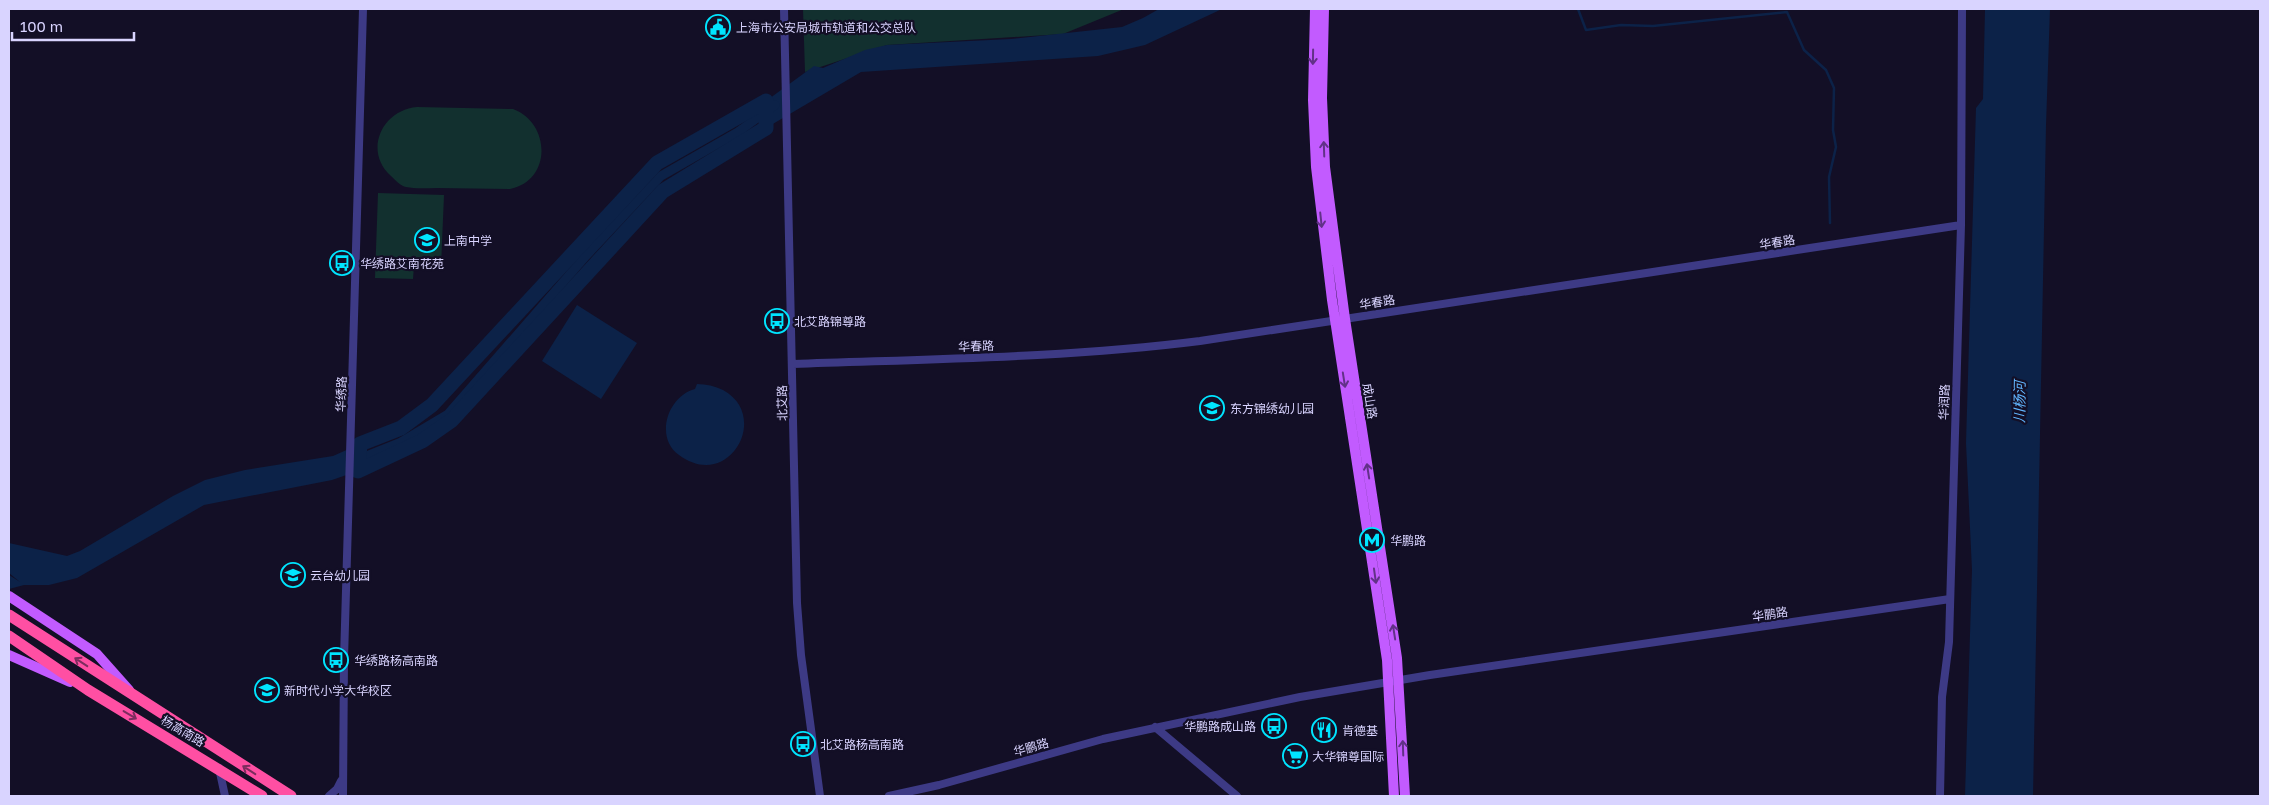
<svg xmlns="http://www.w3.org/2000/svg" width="2269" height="805" viewBox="0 0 2269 805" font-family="'Golos Text','Noto Sans SC',sans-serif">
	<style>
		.green { fill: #12302f }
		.water { fill: #0c2248 }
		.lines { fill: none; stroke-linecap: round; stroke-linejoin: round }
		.stream { stroke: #0c2248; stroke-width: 2.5 }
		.canal { stroke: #0c2248; stroke-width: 9 }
		.river { stroke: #0c2248; stroke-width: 15 }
		.minor { stroke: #3d3a85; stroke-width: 8 }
		.major { stroke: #c25bff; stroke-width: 10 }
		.highway { stroke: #ff4fa3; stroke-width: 11 }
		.oneway { stroke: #623188 }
		.oneway2 { stroke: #7d2c5e }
		.labels { text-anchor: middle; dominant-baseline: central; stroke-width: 4.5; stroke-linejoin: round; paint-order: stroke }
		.poi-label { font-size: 12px; fill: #d9d4ff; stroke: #130f26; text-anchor: start }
		.street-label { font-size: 12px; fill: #d9d4ff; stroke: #130f26 }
		.water-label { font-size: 14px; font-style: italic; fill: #62b6ff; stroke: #130f26 }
	</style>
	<rect width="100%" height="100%" fill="#130f26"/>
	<path class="green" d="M803,9H1124L1063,34L887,45L805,72Z
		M417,107L513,109C551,123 552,181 510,189C486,189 461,188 437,188C427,188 416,189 406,187C401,186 395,180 391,176C363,151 382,110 417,107Z
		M378,193L444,195L441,267L414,266L413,279L375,278Z"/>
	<path class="water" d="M1159,9H1222L1145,45L1098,56L861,72L766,128V101L814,66L823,68L865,50L887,45L1011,39L1122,27L1143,18Z
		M1985,9H2050L2046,125L2033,796H1965L1972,570L1966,443L1976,108L1983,99Z
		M577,305L637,343L601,399L542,361Z
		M697,384C706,384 715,386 723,390C771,416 729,492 679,455C654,437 668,396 695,389Z
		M360,444L358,471L332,480L204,505L77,578L49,585H24L9,589V575L20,582L9,573V543L67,556L80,551L173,496L205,480L245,470L333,456Z"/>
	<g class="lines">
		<path class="stream" d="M1578,9L1586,30L1621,25L1653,26L1787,12L1804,50L1826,70L1834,88L1833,130L1836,147L1829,177L1830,223"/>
		<path class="canal" d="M349,463L399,443L448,414L585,257L661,176L738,132L775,105"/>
		<path class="river" d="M766,101V128L663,191L452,420L422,441L358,471L360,444L401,428L432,405L657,163Z"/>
		<path class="minor" d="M784,9L797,603L801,655L820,796
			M793,364C929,359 1065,358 1200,341L1961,225
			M1155,727L1237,796
			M219,768L225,796
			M329,796L337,789L341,781
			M343,796L344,659L363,9
			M889,796L939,785L1103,739L1300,697L1430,675L1950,599
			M1940,796L1942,697L1949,642L1961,225L1962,9"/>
		<path class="major" d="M1315,9L1313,100L1316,167L1332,300L1387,660L1394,796
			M1324,9L1322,98L1325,167L1345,319L1397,658L1405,796
			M9,596L97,654L129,690
			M9,655L70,682"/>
		<path class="highway" d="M9,615L291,796
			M9,636L88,690L262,796"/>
	</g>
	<defs><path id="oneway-shaft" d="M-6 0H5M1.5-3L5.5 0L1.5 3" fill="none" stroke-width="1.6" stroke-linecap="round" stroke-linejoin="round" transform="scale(1.25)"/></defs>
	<g class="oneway">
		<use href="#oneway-shaft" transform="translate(1313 57) rotate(91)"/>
		<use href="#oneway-shaft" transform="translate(1324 149) rotate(-92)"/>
		<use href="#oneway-shaft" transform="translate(1321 220) rotate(84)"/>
		<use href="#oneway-shaft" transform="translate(1344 380) rotate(81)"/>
		<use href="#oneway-shaft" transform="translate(1368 471) rotate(-99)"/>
		<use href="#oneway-shaft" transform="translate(1375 576) rotate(82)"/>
		<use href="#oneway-shaft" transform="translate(1394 632) rotate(-99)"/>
		<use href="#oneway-shaft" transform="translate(1403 748) rotate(-92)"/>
	</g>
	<g class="oneway2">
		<use href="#oneway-shaft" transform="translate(81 662) rotate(-147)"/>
		<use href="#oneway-shaft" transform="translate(130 715) rotate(31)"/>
		<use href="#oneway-shaft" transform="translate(249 770) rotate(-147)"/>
	</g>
	<defs>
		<symbol id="civic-ring" viewBox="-11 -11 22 22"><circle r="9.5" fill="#130f26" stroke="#00e5ff" stroke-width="1.5"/><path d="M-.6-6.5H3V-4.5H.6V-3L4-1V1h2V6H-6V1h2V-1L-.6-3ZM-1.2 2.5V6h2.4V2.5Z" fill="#00e5ff"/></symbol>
		<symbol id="school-ring" viewBox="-11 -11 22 22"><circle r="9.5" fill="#130f26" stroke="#00e5ff" stroke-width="1.5"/><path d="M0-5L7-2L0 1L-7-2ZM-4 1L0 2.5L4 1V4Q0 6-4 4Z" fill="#00e5ff"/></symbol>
		<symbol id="bus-ring" viewBox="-11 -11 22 22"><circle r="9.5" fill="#130f26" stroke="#00e5ff" stroke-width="1.5"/><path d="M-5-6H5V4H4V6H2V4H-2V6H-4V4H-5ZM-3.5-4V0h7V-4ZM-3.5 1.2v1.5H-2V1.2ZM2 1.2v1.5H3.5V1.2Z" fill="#00e5ff"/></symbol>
		<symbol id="metro-ring" viewBox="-11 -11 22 22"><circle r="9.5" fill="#130f26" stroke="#00e5ff" stroke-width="1.5"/><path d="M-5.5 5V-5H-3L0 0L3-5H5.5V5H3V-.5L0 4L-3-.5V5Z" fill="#00e5ff"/></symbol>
		<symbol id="restaurant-ring" viewBox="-11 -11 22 22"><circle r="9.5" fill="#130f26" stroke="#00e5ff" stroke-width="1.5"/><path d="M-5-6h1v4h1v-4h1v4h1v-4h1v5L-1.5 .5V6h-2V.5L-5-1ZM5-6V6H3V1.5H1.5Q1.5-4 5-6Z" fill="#00e5ff"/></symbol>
		<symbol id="supermarket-ring" viewBox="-11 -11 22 22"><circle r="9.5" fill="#130f26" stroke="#00e5ff" stroke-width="1.5"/><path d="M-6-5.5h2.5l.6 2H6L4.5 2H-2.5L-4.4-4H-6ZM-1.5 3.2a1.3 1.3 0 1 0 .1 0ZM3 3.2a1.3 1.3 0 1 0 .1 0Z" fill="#00e5ff"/></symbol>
	</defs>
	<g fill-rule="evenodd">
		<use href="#civic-ring" x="704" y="13" width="28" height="28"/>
		<use href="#school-ring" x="413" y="226" width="28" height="28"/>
		<use href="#bus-ring" x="328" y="249" width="28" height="28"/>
		<use href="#bus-ring" x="763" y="307" width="28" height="28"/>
		<use href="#school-ring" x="1198" y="394" width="28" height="28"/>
		<use href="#metro-ring" x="1358" y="526" width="28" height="28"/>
		<use href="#school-ring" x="279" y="561" width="28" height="28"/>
		<use href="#bus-ring" x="322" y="646" width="28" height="28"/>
		<use href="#school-ring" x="253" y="676" width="28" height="28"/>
		<use href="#bus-ring" x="1260" y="712" width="28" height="28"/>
		<use href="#restaurant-ring" x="1310" y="716" width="28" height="28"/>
		<use href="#bus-ring" x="789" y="730" width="28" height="28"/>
		<use href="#supermarket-ring" x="1281" y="742" width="28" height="28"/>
	</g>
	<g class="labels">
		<g class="poi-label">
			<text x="736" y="27">上海市公安局城市轨道和公交总队</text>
			<text x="444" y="240">上南中学</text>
			<text x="360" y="263">华绣路艾南花苑</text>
			<text x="794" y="321">北艾路锦尊路</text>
			<text x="1230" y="408">东方锦绣幼儿园</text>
			<text x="1390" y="540">华鹏路</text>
			<text x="310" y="575">云台幼儿园</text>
			<text x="354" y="660">华绣路杨高南路</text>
			<text x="284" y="690">新时代小学大华校区</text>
			<text x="1256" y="726" text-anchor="end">华鹏路成山路</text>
			<text x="1342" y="730">肯德基</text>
			<text x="820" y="744">北艾路杨高南路</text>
			<text x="1312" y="756">大华锦尊国际</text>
		</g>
		<g class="street-label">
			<text transform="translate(1777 242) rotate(-9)">华春路</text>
			<text transform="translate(1377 302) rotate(-9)">华春路</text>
			<text transform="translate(976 346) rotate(-2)">华春路</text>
			<text transform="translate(341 394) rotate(-88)">华绣路</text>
			<text transform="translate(1370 401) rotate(81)">成山路</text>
			<text transform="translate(1944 402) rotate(-88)">华润路</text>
			<text transform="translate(782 403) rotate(-91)">北艾路</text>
			<text transform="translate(1770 614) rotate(-8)">华鹏路</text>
			<text transform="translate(183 731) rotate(31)">杨高南路</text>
			<text transform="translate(1031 747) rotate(-16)">华鹏路</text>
		</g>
		<g class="water-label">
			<text transform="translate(2019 402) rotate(-89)">川杨河</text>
		</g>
	</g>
	<rect width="2269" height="805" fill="none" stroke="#d9d4ff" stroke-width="20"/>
	<path d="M12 32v8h122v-8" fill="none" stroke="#d9d4ff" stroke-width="2.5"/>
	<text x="20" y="32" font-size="15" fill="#d9d4ff" stroke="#130f26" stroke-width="4" paint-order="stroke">100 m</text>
</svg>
